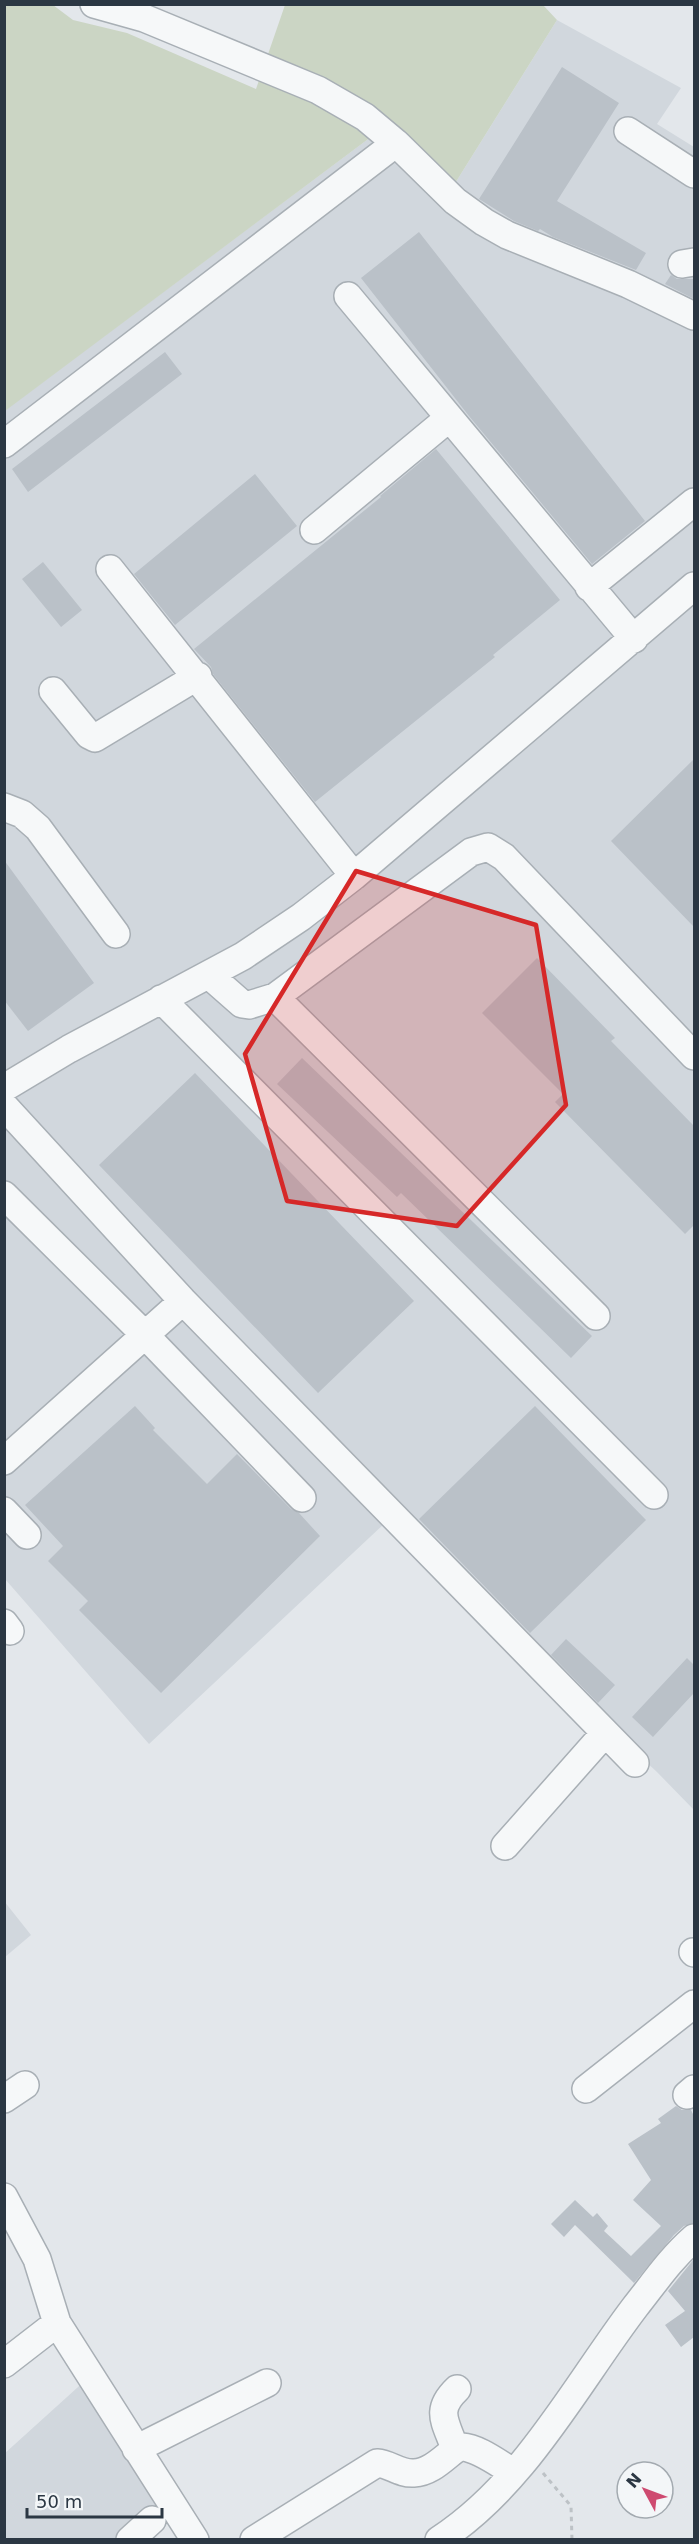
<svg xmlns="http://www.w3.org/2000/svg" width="699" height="2544" viewBox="0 0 699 2544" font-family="'DejaVu Sans',sans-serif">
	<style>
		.built { fill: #d1d7dd }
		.green { fill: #cbd5c4 }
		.building { fill: #bac1c8 }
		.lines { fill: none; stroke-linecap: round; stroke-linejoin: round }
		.minor-casing { stroke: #a8afb5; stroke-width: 30 }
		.path { stroke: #bdc2c6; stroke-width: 3; stroke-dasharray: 4.5 4.5; stroke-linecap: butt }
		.minor { stroke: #f6f8f9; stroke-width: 27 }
		.marked { fill: #d62828; fill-opacity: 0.2; stroke: #d62828; stroke-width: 4.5; stroke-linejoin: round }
	</style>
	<rect width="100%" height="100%" fill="#e3e7eb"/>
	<path class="built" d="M557,20L681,88L657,124L694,147V1810L657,1772L385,1523L149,1744L5,1579L4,411L387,125L454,185Z
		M4,1901L31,1935L5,1957H4Z
		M88,2378L172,2510L138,2539H5L4,2454Z"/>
	<path class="green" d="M5,5H53L73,20L127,33L256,89L285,5H543L557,20L454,185L387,125L5,411Z"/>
	<path class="building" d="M562,67L619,103L557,201L646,253L636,270L553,237L540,229L538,231L514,221L479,199Z
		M419,232L645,521L592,564L469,416L361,278Z
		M671,275L677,279H694V299L665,284Z
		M165,352L182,374L28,492L12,469Z
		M436,449L560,600L493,655L495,657L315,802L213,674L211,667L194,649L381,497L380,496Z
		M255,474L297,526L175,625L134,574Z
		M43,562L82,610L61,627L22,579Z
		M694,759V927L611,841Z
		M4,860L94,983L28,1031L4,1000Z
		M537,958L615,1038L611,1041L694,1126V1225L685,1234L555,1102L563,1094L482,1013Z
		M302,1058L592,1336L571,1358L401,1193L397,1197L277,1084Z
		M195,1073L414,1301L318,1393L99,1165Z
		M135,1406L155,1428L153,1430L207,1484L237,1454L291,1509L299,1513L320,1536L161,1693L79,1610L88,1601L48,1561L63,1546L25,1505Z
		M535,1406L646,1520L530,1633L419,1519Z
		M566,1639L615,1685L598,1703L551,1655Z
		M687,1658L694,1665V1693L653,1737L632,1717Z
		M676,2106L682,2110H691L694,2116V2223L684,2226L674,2235L634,2283L575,2225L564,2237L551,2224L575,2200L593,2217L597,2213L608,2226L604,2231L631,2256L661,2226L633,2200L651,2180L628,2144L661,2123L658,2119Z
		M694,2259V2337L681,2347L665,2325L685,2311L668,2291Z"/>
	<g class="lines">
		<defs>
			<path id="minor" d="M94,4L144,18L318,90L365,117L396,143L455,201L484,222L507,235L628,284L694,316
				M628,131L694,174
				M682,264L694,262
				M348,296L634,639
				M4,444L396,143
				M314,530L449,418
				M110,569L354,876
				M589,587L694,502
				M53,691L89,735L95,738L198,676
				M4,807L22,814L38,828L116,934
				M209,975L242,1004L249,1005L275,997L471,852L488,847L504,857L694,1056
				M275,997L596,1316
				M161,999L654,1495
				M4,1088L69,1049L243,956L301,917L354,876L694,586
				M4,1106L183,1301L635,1763
				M4,1195L145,1335L302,1498
				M4,1461L183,1301
				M4,1511L27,1535
				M4,1623L10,1631
				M505,1846L605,1733
				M693,1952L694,1953
				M586,2089L694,2004
				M687,2095L694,2089
				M4,2099L25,2085
				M4,2197L37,2259L57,2323L195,2540
				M4,2364L57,2323
				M136,2449L267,2383
				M455,2449C446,2422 434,2411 457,2389
				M130,2540L152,2520
				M254,2540L377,2463C390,2464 400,2474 414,2473C436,2472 452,2447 462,2447C479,2448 499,2464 513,2472
				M439,2540C525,2484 575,2386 635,2307C654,2283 671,2258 694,2238"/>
		</defs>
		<use href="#minor" class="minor-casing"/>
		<path class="path" d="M543,2473L571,2506L572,2540"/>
		<use href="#minor" class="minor"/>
	</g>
	<path class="marked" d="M356,871L536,925L566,1105L457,1226L287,1201L245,1054Z"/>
	<rect width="699" height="2544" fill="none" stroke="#2b3743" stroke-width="12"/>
	<g transform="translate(645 2490) rotate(311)"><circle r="28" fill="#f3f6f8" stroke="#a3aab0" stroke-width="1.5"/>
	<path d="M0-4.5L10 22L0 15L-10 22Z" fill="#ce4a70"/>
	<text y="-9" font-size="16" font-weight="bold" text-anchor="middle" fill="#2b3743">N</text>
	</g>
	<path d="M27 2508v9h135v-9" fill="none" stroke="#2b3743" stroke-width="3"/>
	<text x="36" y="2508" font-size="18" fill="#2b3743" stroke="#f3f6f8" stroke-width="4.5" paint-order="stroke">50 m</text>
</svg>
